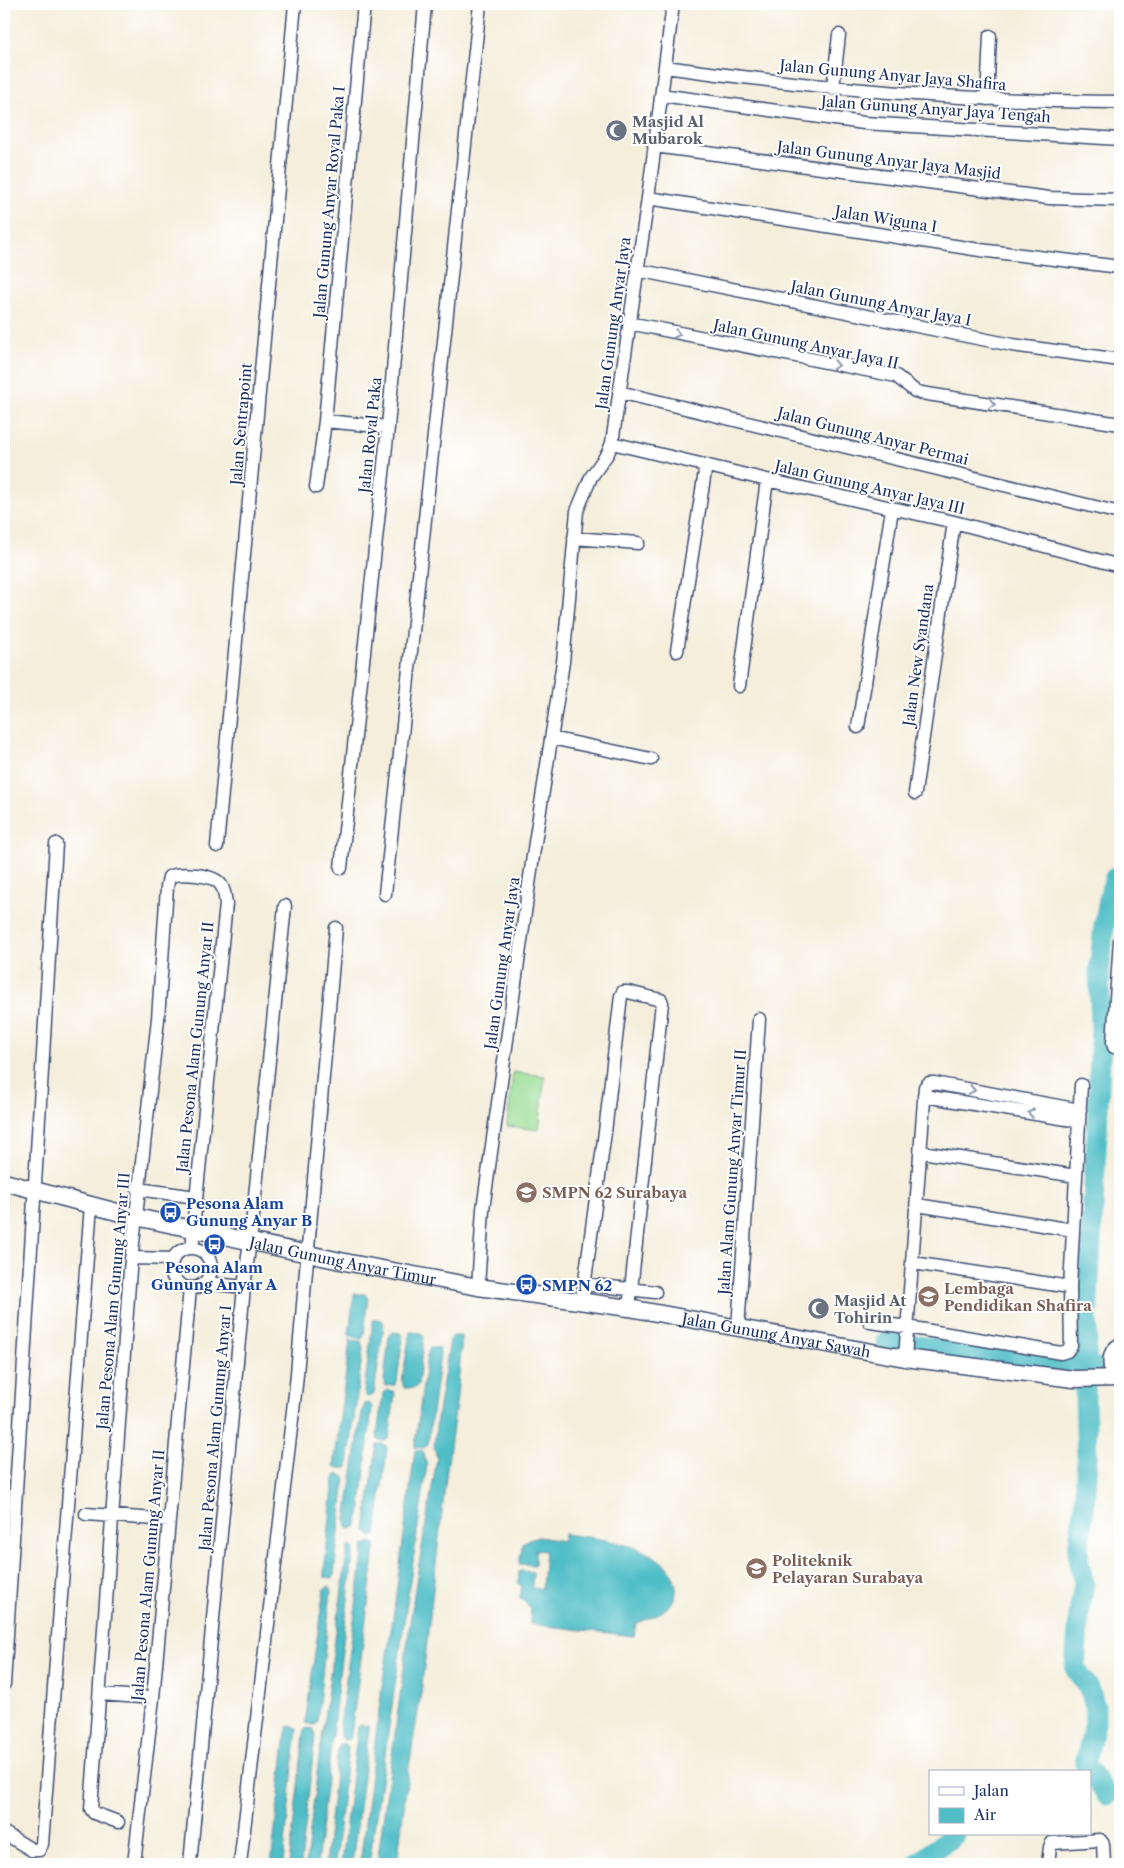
<svg xmlns="http://www.w3.org/2000/svg" width="1124" height="1868" viewBox="0 0 1124 1868" font-family="'Libre Caslon Text',serif">
	<style>
		.green { fill: #9add94; stroke: #5a8679 }
		.water { fill: #50bec7; stroke: #367692 }
		.lines { fill: none; stroke-linecap: round; stroke-linejoin: round }
		.river { stroke: #50bec7; stroke-width: 21 }
		.minor-casing { stroke: #3c4c71; stroke-width: 15 }
		.tertiary-casing { stroke: #3c4c71; stroke-width: 19 }
		.minor { stroke: #fff; stroke-width: 12 }
		.tertiary { stroke: #fff; stroke-width: 16 }
		.oneway { stroke: #8d97ae }
		.labels { text-anchor: middle; dominant-baseline: central; stroke-width: 4; stroke-linejoin: round; paint-order: stroke }
		.street-label { font-size: 15px; fill: #1b2f5e; stroke: #fff }
		.worship-label { font-size: 15px; font-weight: bold; fill: #5b616d; stroke: #fff; text-anchor: start }
		.education-label { font-size: 15px; font-weight: bold; fill: #785e54; stroke: #fff; text-anchor: start }
		.transit-label { font-size: 15px; font-weight: bold; fill: #164399; stroke: #fff; text-anchor: start }
	</style>
	<rect width="100%" height="100%" fill="#fff"/>
	<filter id="ink" filterUnits="userSpaceOnUse"><feTurbulence type="fractalNoise" baseFrequency=".02" numOctaves="2"/><feDisplacementMap in="SourceGraphic" scale="10" xChannelSelector="R" yChannelSelector="G"/><feConvolveMatrix kernelMatrix="1 2 1 2 8 2 1 2 1" color-interpolation-filters="sRGB"/></filter>
	<filter id="wash" filterUnits="userSpaceOnUse"><feTurbulence type="fractalNoise" baseFrequency=".0096" numOctaves="4" result="noise"/><feDisplacementMap in="SourceGraphic" scale="20" xChannelSelector="R" yChannelSelector="G"/><feGaussianBlur stdDeviation="1.12" result="paint"/><feColorMatrix in="noise" values="0 0 0 0 0 0 0 0 0 0 0 0 0 0 0 0 0 1.4 0 .05"/><feComposite in="paint" operator="in"/></filter>
	<g filter="url(#wash)">
		<rect width="100%" height="100%" fill="#f4eedb"/>
		<path class="green" d="M513,1072L545,1076L539,1130L507,1126Z"/>
		<path class="water" d="M354,1294H365L368,1297L364,1335L362,1339L350,1336L349,1335Z
			M376,1319L382,1320L384,1324L374,1394L372,1396L367,1397L364,1392L373,1320Z
			M392,1332L400,1333L402,1336V1342L397,1382L395,1385L385,1386L384,1381L389,1335Z
			M410,1332L421,1333L424,1337L418,1385L415,1388H404L402,1381Z
			M453,1336H461L462,1338L457,1396L447,1469L421,1693L408,1773L397,1864H377L414,1594L436,1464L437,1458L434,1446L437,1418L450,1340Z
			M350,1340L361,1341L363,1348L348,1466L347,1468H336L334,1466Z
			M430,1348H439L440,1354L428,1444L424,1448L415,1447V1444L427,1355Z
			M387,1390L393,1391L395,1395L389,1438L385,1441L378,1440L377,1435L383,1393Z
			M369,1403L372,1407L360,1515L356,1527L349,1529L347,1527L346,1519L362,1411L365,1404Z
			M377,1444H383L387,1447L376,1535L372,1537L365,1530Z
			M415,1450L423,1451L427,1465L369,1864H360L382,1686L393,1618Z
			M338,1474L342,1475L345,1480L334,1575L333,1578L324,1577V1573L334,1479L335,1476Z
			M564,1534C595,1538 672,1545 676,1587C678,1609 652,1617 636,1623L634,1636L530,1624L531,1608L520,1598L522,1585L518,1584L519,1571L533,1572L532,1588L542,1589L545,1551L535,1550V1565L519,1564L523,1542L538,1537L563,1541Z
			M371,1542L375,1544V1550L351,1735L350,1739L344,1740L340,1736V1724L363,1553L364,1545Z
			M348,1546L354,1548L317,1864H306L322,1732Z
			M329,1586L331,1591L317,1722L314,1725L305,1723L324,1589Z
			M361,1725L369,1726V1728L352,1864H341L358,1727Z
			M291,1726L297,1728L283,1864H271L286,1733L288,1727Z
			M308,1728L314,1729L315,1736L301,1864H289L304,1734L305,1729Z
			M340,1744H345L348,1747L335,1864H325L338,1749Z"/>
		<g class="lines">
			<path class="river" d="M886,1342L1074,1366L1086,1370L1120,1366
				M1107,1795L1085,1764L1095,1723V1707L1090,1690L1075,1668L1079,1615L1084,1583L1079,1563L1078,1548L1084,1510L1087,1457L1085,1398L1088,1297L1097,1133L1101,1028L1099,972L1104,926L1111,890L1115,878L1120,877
				M918,1864L955,1834"/>
		</g>
	</g>
	<g filter="url(#ink)">
		<g class="lines">
			<defs>
				<path id="minor" d="M665,67C816,88 967,102 1120,102
					M833,88L839,35
					M661,95L864,123L1120,139
					M987,99L990,36
					M654,146L1049,198L1120,200
					M648,198L980,250L1120,267
					M637,270L1012,345L1120,360
					M629,323L896,376L915,391L921,393L1120,424
					M619,392L1120,513
					M325,421L388,427
					M612,443L767,480L954,522L1120,566
					M316,487L325,421L364,4
					M574,538L638,543
					M677,651L706,465
					M739,686L767,480
					M858,727L892,509
					M551,738L651,759
					M915,793L954,522
					M217,846L295,4
					M341,868L388,427L425,4
					M385,894L480,4
					M1120,940L1113,1043L1114,1047L1120,1049
					M924,1096L1079,1121
					M922,1152L1076,1176
					M138,1189L196,1197
					M917,1205L1073,1230
					M171 1268a20 20 0 1 1 40 0a20 20 0 1 1-40 0Z
					M131,1258L173,1259
					M913,1263L1070,1287
					M205,1283L244,1287
					M584,1284L655,1292
					M478,1287L483,1209L534,849L563,662L577,511L591,477L608,453L612,443L648,198L673,4
					M582,1302L605,1132L621,996L623,992H628L661,1000L662,1003L629,1308
					M870,1322L907,1327L1061,1353L1067,1351L1071,1346L1070,1287L1081,1085
					M738,1328L759,1019
					M905,1358L925,1087L929,1083H934L1080,1110
					M1112,1379C1109,1365 1106,1351 1120,1344
					M86,1514L169,1520
					M4,1684L56,844
					M100,1694L153,1698
					M118,1822L94,1813L91,1809L130,1270L158,1019L167,887L169,877C180,872 214,874 221,885C225,891 225,898 226,904L193,1229V1248
					M4,1833L32,1850H39L42,1844L91,1205
					M134,1864L153,1698L190,1288
					M190,1864L244,1287L252,1225L285,906
					M240,1864L296,1385L336,928
					M1048,1864L1050,1847L1052,1843L1100,1840L1103,1844L1104,1864"/>
				<g id="tertiary">
					<path id="s1" d="M4,1182L136,1217L350,1263L478,1287L629,1308L905,1358L1074,1379L1120,1378"/>
				</g>
			</defs>
			<use href="#minor" class="minor-casing"/>
			<use href="#tertiary" class="tertiary-casing"/>
			<use href="#minor" class="minor"/>
			<use href="#tertiary" class="tertiary"/>
		</g>
		<defs><path id="oneway-chevron" d="M-2-3.5L2.5 0L-2 3.5" fill="none" stroke-width="1.6" stroke-linecap="round" stroke-linejoin="round" transform="scale(1.25)"/></defs>
		<g class="oneway">
			<use href="#oneway-chevron" transform="translate(677 334) rotate(12)"/>
			<use href="#oneway-chevron" transform="translate(836 365) rotate(11)"/>
			<use href="#oneway-chevron" transform="translate(992 404) rotate(9)"/>
			<use href="#oneway-chevron" transform="translate(972 1090) rotate(10)"/>
			<use href="#oneway-chevron" transform="translate(1031 1113) rotate(-171)"/>
		</g>
	</g>
	<defs>
		<symbol id="mosque-disc" viewBox="-11 -11 22 22"><circle r="9.5" fill="#6b7280" stroke="#fff"/><path d="M3.5-4.9A6 6 0 1 0 3.5 4.9A5 5 0 1 1 3.5-4.9Z" fill="#fff"/></symbol>
		<symbol id="school-disc" viewBox="-11 -11 22 22"><circle r="9.5" fill="#8d6e63" stroke="#fff"/><path d="M0-5L7-2L0 1L-7-2ZM-4 1L0 2.5L4 1V4Q0 6-4 4Z" fill="#fff"/></symbol>
		<symbol id="bus-disc" viewBox="-11 -11 22 22"><circle r="9.5" fill="#1a4fb4" stroke="#fff"/><path d="M-5-6H5V4H4V6H2V4H-2V6H-4V4H-5ZM-3.5-4V0h7V-4ZM-3.5 1.2v1.5H-2V1.2ZM2 1.2v1.5H3.5V1.2Z" fill="#fff"/></symbol>
		<symbol id="university-disc" viewBox="-11 -11 22 22"><circle r="9.5" fill="#8d6e63" stroke="#fff"/><path d="M0-5L7-2L0 1L-7-2ZM-4 1L0 2.5L4 1V4Q0 6-4 4Z" fill="#fff"/></symbol>
	</defs>
	<g fill-rule="evenodd">
		<use href="#mosque-disc" x="604" y="118" width="25" height="25"/>
		<use href="#school-disc" x="514" y="1180" width="25" height="25"/>
		<use href="#bus-disc" x="158" y="1200" width="25" height="25"/>
		<use href="#bus-disc" x="202" y="1232" width="25" height="25"/>
		<use href="#bus-disc" x="514" y="1272" width="25" height="25"/>
		<use href="#school-disc" x="916" y="1284" width="25" height="25"/>
		<use href="#mosque-disc" x="806" y="1296" width="25" height="25"/>
		<use href="#university-disc" x="744" y="1556" width="25" height="25"/>
	</g>
	<g class="labels">
		<g class="street-label">
			<text transform="translate(893 75) rotate(5)">Jalan Gunung Anyar Jaya Shafira</text>
			<text transform="translate(936 109) rotate(4)">Jalan Gunung Anyar Jaya Tengah</text>
			<text transform="translate(889 160) rotate(7)">Jalan Gunung Anyar Jaya Masjid</text>
			<text transform="translate(329 202) rotate(-85)">Jalan Gunung Anyar Royal Paka I</text>
			<text transform="translate(886 219) rotate(9)">Jalan Wiguna I</text>
			<text transform="translate(881 303) rotate(11)">Jalan Gunung Anyar Jaya I</text>
			<text transform="translate(613 323) rotate(-82)">Jalan Gunung Anyar Jaya</text>
			<text transform="translate(806 344) rotate(12)">Jalan Gunung Anyar Jaya II</text>
			<text transform="translate(241 424) rotate(-85)">Jalan Sentrapoint</text>
			<text transform="translate(370 435) rotate(-84)">Jalan Royal Paka</text>
			<text transform="translate(873 436) rotate(14)">Jalan Gunung Anyar Permai</text>
			<text transform="translate(870 487) rotate(13)">Jalan Gunung Anyar Jaya III</text>
			<text transform="translate(918 655) rotate(-82)">Jalan New Syandana</text>
			<text transform="translate(502 963) rotate(-82)">Jalan Gunung Anyar Jaya</text>
			<text transform="translate(195 1047) rotate(-84)">Jalan Pesona Alam Gunung Anyar II</text>
			<text transform="translate(732 1172) rotate(-86)">Jalan Alam Gunung Anyar Timur II</text>
			<text stroke="none"><textPath href="#s1" startOffset="348">Jalan Gunung Anyar Timur</textPath></text>
			<text transform="translate(113 1301) rotate(-85)">Jalan Pesona Alam Gunung Anyar III</text>
			<text stroke="none"><textPath href="#s1" startOffset="788">Jalan Gunung Anyar Sawah</textPath></text>
			<text transform="translate(215 1428) rotate(-85)">Jalan Pesona Alam Gunung Anyar I</text>
			<text transform="translate(148 1575) rotate(-85)">Jalan Pesona Alam Gunung Anyar II</text>
		</g>
		<g class="worship-label">
			<text x="632" y="121">Masjid Al<tspan x="632" dy="17">Mubarok</tspan></text>
			<text x="834" y="1300">Masjid At<tspan x="834" dy="17">Tohirin</tspan></text>
		</g>
		<g class="education-label">
			<text x="542" y="1192">SMPN 62 Surabaya</text>
			<text x="944" y="1288">Lembaga<tspan x="944" dy="17">Pendidikan Shafira</tspan></text>
			<text x="772" y="1560">Politeknik<tspan x="772" dy="17">Pelayaran Surabaya</tspan></text>
		</g>
		<g class="transit-label">
			<text x="186" y="1203">Pesona Alam<tspan x="186" dy="17">Gunung Anyar B</tspan></text>
			<text x="214" y="1267" text-anchor="middle">Pesona Alam<tspan x="214" dy="17">Gunung Anyar A</tspan></text>
			<text x="542" y="1285">SMPN 62</text>
		</g>
	</g>
	<rect width="1124" height="1868" fill="none" stroke="#fff" stroke-width="20"/>
	<rect x="929" y="1770" width="162" height="65" fill="#ffffff" stroke="#a4acbf"/>
	<rect x="939" y="1787" width="25" height="8" fill="#ffffff" stroke="#a4acbf"/>
	<text x="974" y="1796" font-size="15" fill="#1b2f5e">Jalan</text>
	<rect x="939" y="1808" width="25" height="15" fill="#50bec7" stroke="#a4acbf"/>
	<text x="974" y="1820" font-size="15" fill="#1b2f5e">Air</text>
</svg>
